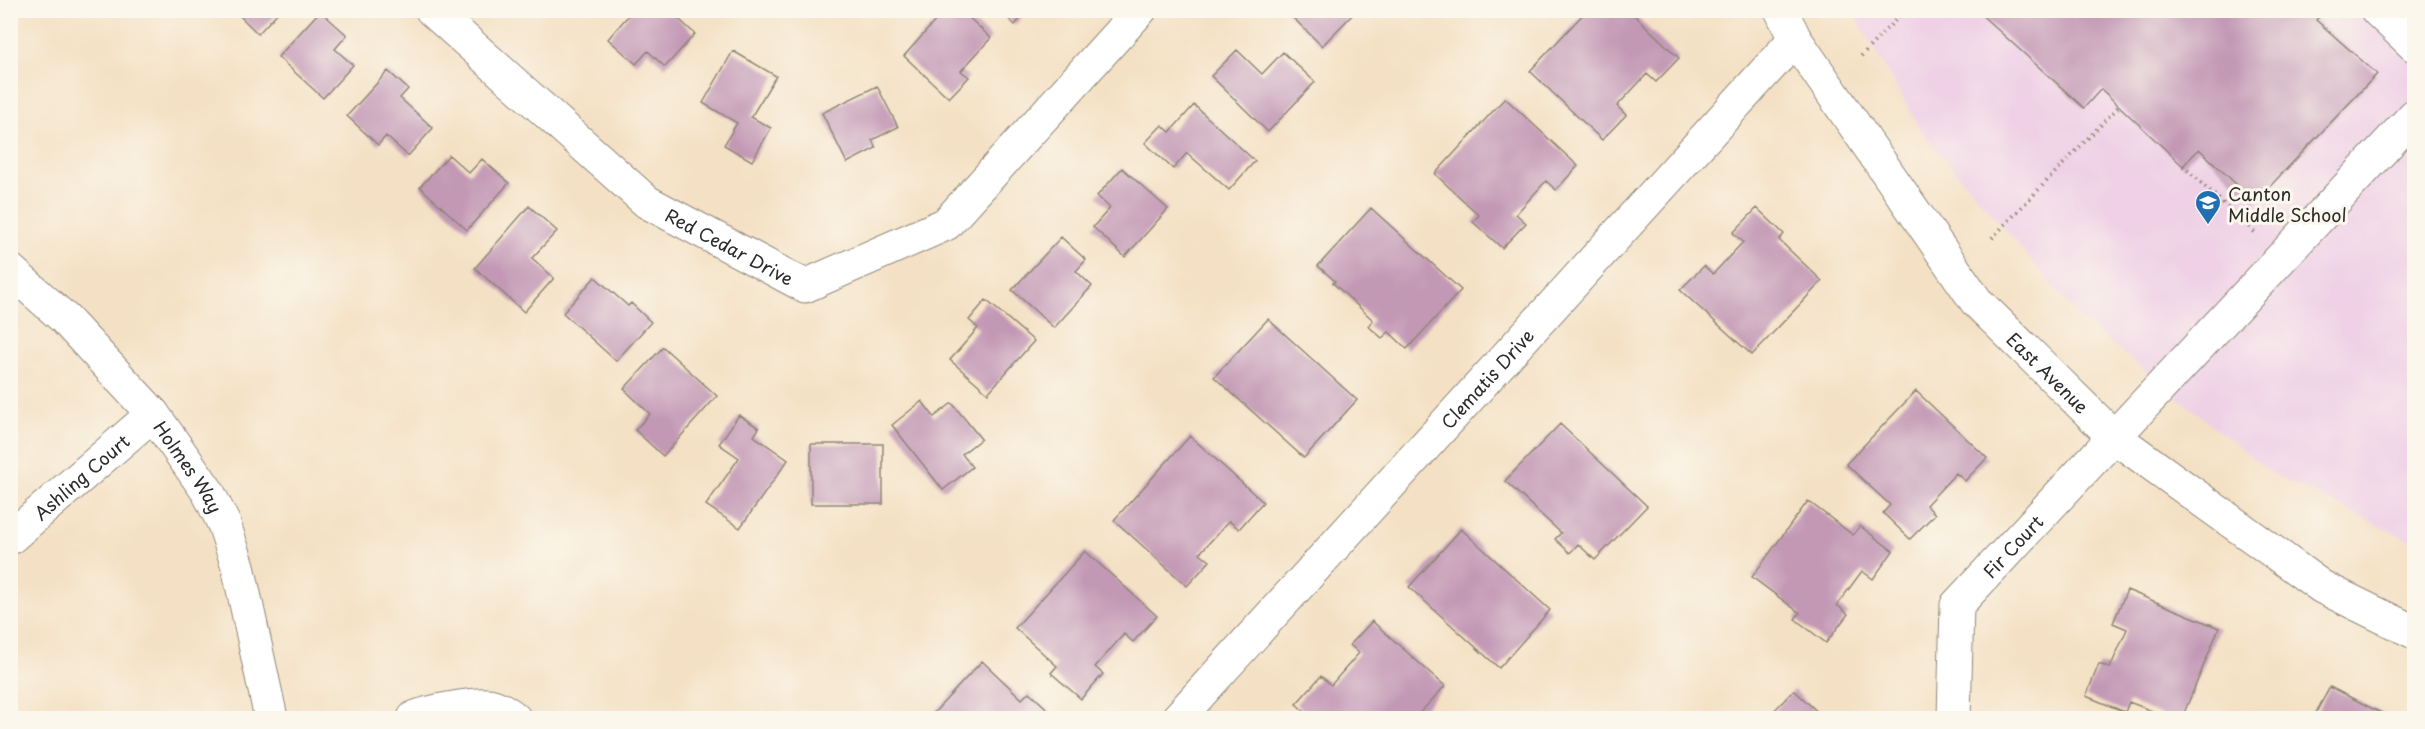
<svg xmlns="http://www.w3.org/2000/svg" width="2425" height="729" viewBox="0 0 2425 729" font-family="'Playpen Sans',sans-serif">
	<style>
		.built { fill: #efd0e6 }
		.building { fill: #c298b5 }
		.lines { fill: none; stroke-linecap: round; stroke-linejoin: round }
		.minor-casing { stroke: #908678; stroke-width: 35 }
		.path { stroke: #908678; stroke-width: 4; stroke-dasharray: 1.5 4.5; stroke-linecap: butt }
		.minor { stroke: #fff; stroke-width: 33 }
		.labels { text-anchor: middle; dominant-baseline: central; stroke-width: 6; stroke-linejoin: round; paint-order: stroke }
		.poi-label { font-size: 18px; fill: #2b2b2b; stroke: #fbf7ec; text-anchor: start }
		.street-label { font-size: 18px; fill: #2b2b2b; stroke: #fbf7ec }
	</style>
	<rect width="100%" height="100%" fill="#fbf7ec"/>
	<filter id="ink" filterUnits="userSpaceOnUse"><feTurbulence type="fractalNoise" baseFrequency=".0167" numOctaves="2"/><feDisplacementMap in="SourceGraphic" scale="12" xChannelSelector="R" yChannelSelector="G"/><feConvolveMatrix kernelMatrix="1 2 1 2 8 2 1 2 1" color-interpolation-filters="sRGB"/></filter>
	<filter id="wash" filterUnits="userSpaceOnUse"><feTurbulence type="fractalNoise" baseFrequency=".008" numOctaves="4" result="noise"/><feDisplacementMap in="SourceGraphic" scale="24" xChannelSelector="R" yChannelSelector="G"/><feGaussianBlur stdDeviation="1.35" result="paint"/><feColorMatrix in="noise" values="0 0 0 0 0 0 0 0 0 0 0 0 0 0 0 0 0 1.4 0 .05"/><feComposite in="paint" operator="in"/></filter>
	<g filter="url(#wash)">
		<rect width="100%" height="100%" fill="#f4e1c5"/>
		<path class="built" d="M1852,11H2414V542L2271,473L2081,319L1922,132Z"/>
		<g id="blocks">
			<path class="building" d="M234,10H280L258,34Z
				M633,10H669L695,34L665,67L648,51L636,64L608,39Z
				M945,10H949L957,18L963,12L991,38L961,71L969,77L949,98L904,56Z
				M999,10H1028L1015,25Z
				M1285,10H1357L1322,46Z
				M1587,10H1629L1679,58L1656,82L1647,74L1617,106L1626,115L1602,140L1530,71Z
				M1976,10H2325L2316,20L2377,74L2255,202L2199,149L2183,166L2101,89L2084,108Z
				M320,11L347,35L335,49L353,65L323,98L278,57Z
				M1237,50L1262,74L1283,52L1315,82L1268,132L1211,76Z
				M733,51L776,76L751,117L771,128L752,161L724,145L737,123L703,103Z
				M388,71L408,89L400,98L433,128L408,156L386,136L378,145L347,116Z
				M877,86L898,127L872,140L876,148L847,163L822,113Z
				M1505,98L1578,166L1556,190L1546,181L1516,214L1526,223L1502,248L1473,222L1479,215L1435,174Z
				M1194,105L1255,161L1229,190L1187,153L1173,169L1145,143L1162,125L1170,132Z
				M449,155L469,173L482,159L509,183L467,230L420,187Z
				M1122,168L1168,209L1125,257L1093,227L1110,208L1097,196Z
				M529,206L557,231L532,258L554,278L524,312L475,268Z
				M1371,208L1461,290L1407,349L1389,332L1382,338L1368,326L1373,320L1333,283L1335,281L1318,266Z
				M1757,208L1784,234L1779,240L1822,281L1752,355L1680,290L1704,266L1713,274L1743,242L1733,233Z
				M1061,237L1086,260L1076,271L1092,286L1054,328L1012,290Z
				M595,277L628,306L631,303L651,322L616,361L563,313Z
				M986,300L1034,341L988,393L950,360L978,328L969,320Z
				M1268,319L1357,400L1304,458L1214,377Z
				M663,347L717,396L663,456L635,430L650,414L624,389Z
				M1916,391L1987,458L1965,481L1956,473L1926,505L1935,514L1910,539L1883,513L1890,505L1846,464Z
				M922,401L934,417L952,403L981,439L962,454L972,467L943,490L892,425Z
				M739,415L759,428L754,436L788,460L740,528L706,505L739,458L719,444Z
				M1560,424L1647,506L1595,560L1578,544L1570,553L1555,539L1561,533L1505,481Z
				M1190,436L1263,502L1239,529L1229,521L1200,553L1210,561L1187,586L1114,520Z
				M811,444H883V504H811Z
				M1808,501L1853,535L1860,526L1893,551L1873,579L1862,571L1837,605L1848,614L1826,643L1795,619L1800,613L1752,577Z
				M1461,529L1550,610L1499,668L1409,587Z
				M1085,551L1157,616L1133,642L1124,634L1095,667L1103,674L1081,699L1051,673L1057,666L1015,628Z
				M2127,590L2219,628L2182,718H2170L2129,702L2125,712L2086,696L2099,664L2110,668L2127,629L2113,623Z
				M1372,621L1445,686L1415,718H1312L1296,704L1321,676L1331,685L1359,653L1350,645Z
				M982,661L1022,699L1029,692L1057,718H929Z
				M2330,687L2391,718H2313Z
				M1794,690L1824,718H1767Z"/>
		</g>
	</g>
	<g filter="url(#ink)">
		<use href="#blocks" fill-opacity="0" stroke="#908678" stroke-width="1.5"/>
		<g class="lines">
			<defs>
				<g id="minor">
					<path id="s1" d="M432,10L647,202L805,286L946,224L1140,10"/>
					<path id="s2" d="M1781,10L1795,39L1976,301L2113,436L2322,587L2414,632"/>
					<path d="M2377,10L2414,45"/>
					<path id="s3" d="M10,270L65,319L153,414L208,492L224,524L238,566L271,718"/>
					<path id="s4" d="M10,538L153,414"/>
					<path d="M414,718C427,712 474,703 489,705C499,707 506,712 514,718"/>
					<path id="s5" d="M1178,718L1795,39"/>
					<path id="s6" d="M1954,718L1957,605L2414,116"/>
				</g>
			</defs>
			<use href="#minor" class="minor-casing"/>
			<path class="path" d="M1861,56L1905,10
				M2183,166L2257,235
				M1992,238L2119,106"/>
			<use href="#minor" class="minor"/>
		</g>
	</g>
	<defs>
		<symbol id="school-pin" viewBox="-11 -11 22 30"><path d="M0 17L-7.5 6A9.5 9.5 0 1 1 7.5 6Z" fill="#1f6fb2" stroke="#fbf7ec"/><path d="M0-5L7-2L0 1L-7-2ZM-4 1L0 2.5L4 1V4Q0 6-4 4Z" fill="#fff"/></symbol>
	</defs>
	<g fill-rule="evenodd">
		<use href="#school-pin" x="2193" y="188" width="30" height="40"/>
	</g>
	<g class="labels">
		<g class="poi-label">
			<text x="2228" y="193">Canton<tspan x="2228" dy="21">Middle School</tspan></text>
		</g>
		<g class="street-label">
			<text stroke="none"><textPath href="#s1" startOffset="382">Red Cedar Drive</textPath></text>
			<text stroke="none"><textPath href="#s2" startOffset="452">East Avenue</textPath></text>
			<text stroke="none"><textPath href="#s5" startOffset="459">Clematis Drive</textPath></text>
			<text stroke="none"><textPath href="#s3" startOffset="267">Holmes Way</textPath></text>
			<text stroke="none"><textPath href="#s4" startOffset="94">Ashling Court</textPath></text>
			<text stroke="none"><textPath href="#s6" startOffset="194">Fir Court</textPath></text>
		</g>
	</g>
	<rect width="2425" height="729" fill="none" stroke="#fbf7ec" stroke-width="36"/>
</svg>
